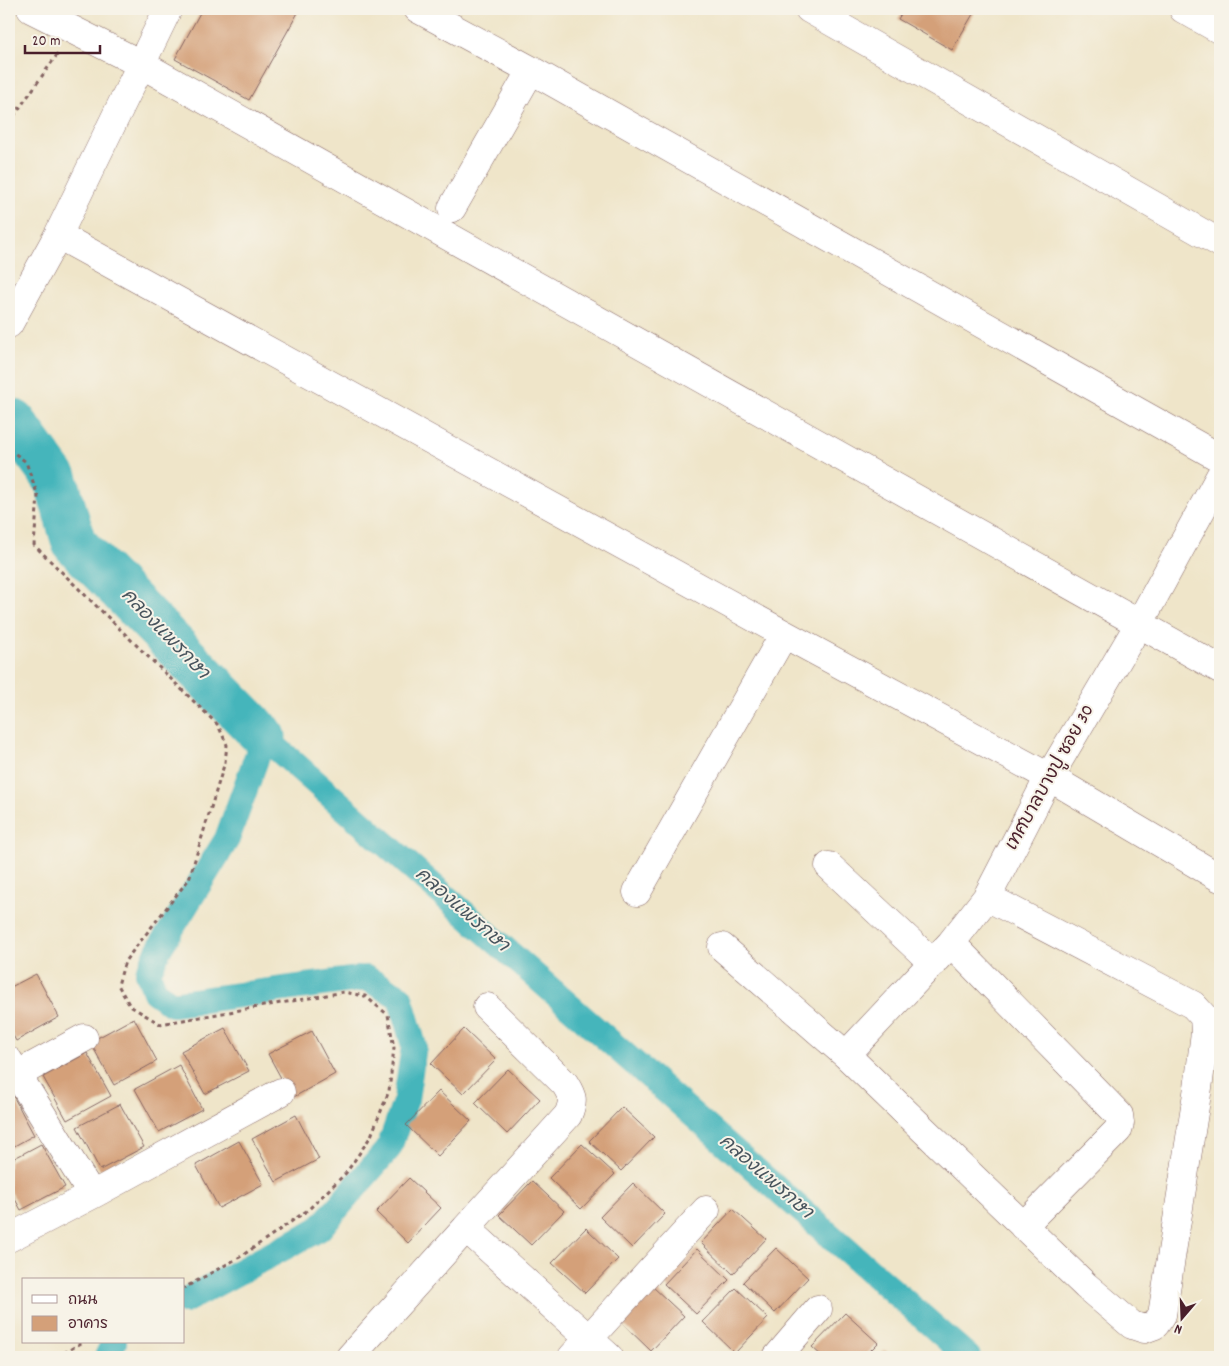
<svg xmlns="http://www.w3.org/2000/svg" width="1229" height="1366" viewBox="0 0 1229 1366" font-family="Dekko,'Playpen Sans Thai',sans-serif">
	<style>
		.lines { fill: none; stroke-linecap: round; stroke-linejoin: round }
		.canal { stroke: #45b5bb; stroke-width: 26 }
		.river { stroke: #45b5bb; stroke-width: 45 }
		.building { fill: #d4a079 }
		.minor-casing { stroke: #846462; stroke-width: 29 }
		.path { stroke: #846462; stroke-width: 3; stroke-dasharray: 4 4; stroke-linecap: butt }
		.minor { stroke: #fff; stroke-width: 28 }
		.labels { text-anchor: middle; dominant-baseline: central; stroke-width: 4; stroke-linejoin: round; paint-order: stroke }
		.street-label { font-size: 18px; fill: #4a1f2b; stroke: #f7f3e8 }
		.water-label { font-size: 19px; font-style: italic; fill: #48545d; stroke: #f7f3e8 }
	</style>
	<rect width="100%" height="100%" fill="#f7f3e8"/>
	<filter id="ink" filterUnits="userSpaceOnUse"><feTurbulence type="fractalNoise" baseFrequency=".02" numOctaves="2"/><feDisplacementMap in="SourceGraphic" scale="10" xChannelSelector="R" yChannelSelector="G"/><feConvolveMatrix kernelMatrix="1 2 1 2 8 2 1 2 1" color-interpolation-filters="sRGB"/></filter>
	<filter id="wash" filterUnits="userSpaceOnUse"><feTurbulence type="fractalNoise" baseFrequency=".0096" numOctaves="4" result="noise"/><feDisplacementMap in="SourceGraphic" scale="20" xChannelSelector="R" yChannelSelector="G"/><feGaussianBlur stdDeviation="1.12" result="paint"/><feColorMatrix in="noise" values="0 0 0 0 0 0 0 0 0 0 0 0 0 0 0 0 0 1.4 0 .05"/><feComposite in="paint" operator="in"/></filter>
	<g filter="url(#wash)">
		<rect width="100%" height="100%" fill="#efe5c9"/>
		<g class="lines">
			<path class="canal" d="M184,1301L319,1229L389,1148L406,1099L414,1046L400,997L366,978L172,1004L155,992L148,973L159,949L227,839L264,737L968,1357
				M107,1357L114,1342"/>
			<path class="river" d="M9,420L14,422L56,480L74,543L264,737"/>
		</g>
		<g id="blocks">
			<path class="building" d="M202,9H300L249,100L175,59Z
				M904,9H976L952,50L898,19Z
				M36,974L59,1017L16,1041L9,1028V988Z
				M134,1018L157,1061L114,1085L90,1042Z
				M225,1028L249,1071L205,1094L181,1051Z
				M464,1029L496,1060L463,1094L431,1064Z
				M312,1031L335,1074L292,1098L268,1054Z
				M87,1053L111,1096L67,1120L43,1077Z
				M179,1065L202,1109L159,1132L135,1089Z
				M508,1069L540,1099L507,1134L475,1103Z
				M439,1091L471,1121L438,1156L406,1125Z
				M11,1092L34,1135L9,1149V1093Z
				M120,1104L144,1147L100,1170L77,1127Z
				M622,1107L654,1137L621,1171L589,1141Z
				M296,1115L319,1159L276,1182L252,1139Z
				M239,1141L263,1184L219,1208L196,1165Z
				M41,1144L65,1187L21,1210L9,1188V1161Z
				M582,1144L615,1174L581,1209L549,1178Z
				M409,1178L441,1208L408,1243L376,1212Z
				M532,1181L564,1211L531,1245L499,1215Z
				M633,1183L665,1214L632,1248L600,1217Z
				M733,1209L766,1239L733,1274L701,1243Z
				M586,1228L618,1259L585,1293L552,1263Z
				M776,1248L808,1278L775,1313L743,1282Z
				M697,1249L729,1280L696,1314L664,1284Z
				M652,1286L684,1316L651,1351L619,1320Z
				M736,1288L768,1318L735,1353L703,1322Z
				M845,1313L878,1343L864,1357H823L812,1347Z
				M885,1350L892,1357H879Z"/>
		</g>
	</g>
	<g filter="url(#ink)">
		<use href="#blocks" fill-opacity="0" stroke="#846462" stroke-width="1"/>
		<g class="lines">
			<defs>
				<path id="minor" d="M31,9L141,64L1220,669
					M418,9L531,70L1220,458
					M809,9L1220,243
					M1183,9L1220,30
					M452,208L531,70
					M58,235L784,634L1049,777L1220,878
					M9,324L58,235L168,9
					M829,866L933,963
					M637,892L784,634
					M951,943L1119,1115L1120,1123L1118,1130L1023,1226
					M722,947L846,1055L1086,1286L1132,1325L1144,1329L1155,1325L1162,1315L1199,1081L1205,1032L1204,1017L1193,1005L987,897
					M846,1055L951,943L987,897L1049,777L1139,624L1220,476
					M9,1061L92,1195
					M9,1079L84,1038
					M466,1228L568,1115C574,1100 573,1097 565,1084L487,1007
					M9,1238L92,1195L281,1092
					M350,1357L466,1228L609,1357
					M572,1357L706,1210
					M777,1357L818,1309"/>
			</defs>
			<use href="#minor" class="minor-casing"/>
			<path class="path" d="M9,123L59,52
				M9,449L26,462L38,496L34,545L218,725L227,745L225,762L189,879L125,961L118,985L130,1006L160,1024L344,992L365,996L388,1015L394,1048L389,1091L371,1136L346,1173L308,1210L240,1257L184,1288
				M57,1357L83,1342"/>
			<use href="#minor" class="minor"/>
		</g>
	</g>
	<g class="labels">
		<g class="street-label">
			<text transform="translate(1051 778) rotate(-61)">เทศบาลบางปู ซอย 30</text>
		</g>
		<g class="water-label">
			<text transform="translate(164 635) rotate(46)">คลองแพรกษา</text>
			<text transform="translate(461 911) rotate(41)">คลองแพรกษา</text>
			<text transform="translate(765 1178) rotate(41)">คลองแพรกษา</text>
		</g>
	</g>
	<rect width="1229" height="1366" fill="none" stroke="#f7f3e8" stroke-width="30"/>
	<rect x="22" y="1278" width="162" height="65" fill="#f7f3e8" stroke="#b29e9c"/>
	<rect x="32" y="1295" width="25" height="8" fill="#ffffff" stroke="#b29e9c"/>
	<text x="68" y="1304" font-size="15" fill="#4a1f2b">ถนน</text>
	<rect x="32" y="1316" width="25" height="15" fill="#d4a079" stroke="#b29e9c"/>
	<text x="68" y="1328" font-size="15" fill="#4a1f2b">อาคาร</text>
	<g transform="translate(1182 1318) rotate(199)" stroke="#f7f3e8" stroke-width="4" paint-order="stroke">
	<path d="M0-4L9 19L0 12L-9 19Z" fill="#4a1f2b"/>
	<text y="-8" font-size="14" font-weight="bold" text-anchor="middle" fill="#4a1f2b">N</text>
	</g>
	<path d="M25 45v8h75v-8" fill="none" stroke="#4a1f2b" stroke-width="2.5"/>
	<text x="32" y="45" font-size="15" fill="#4a1f2b" stroke="#f7f3e8" stroke-width="4" paint-order="stroke">20 m</text>
</svg>
